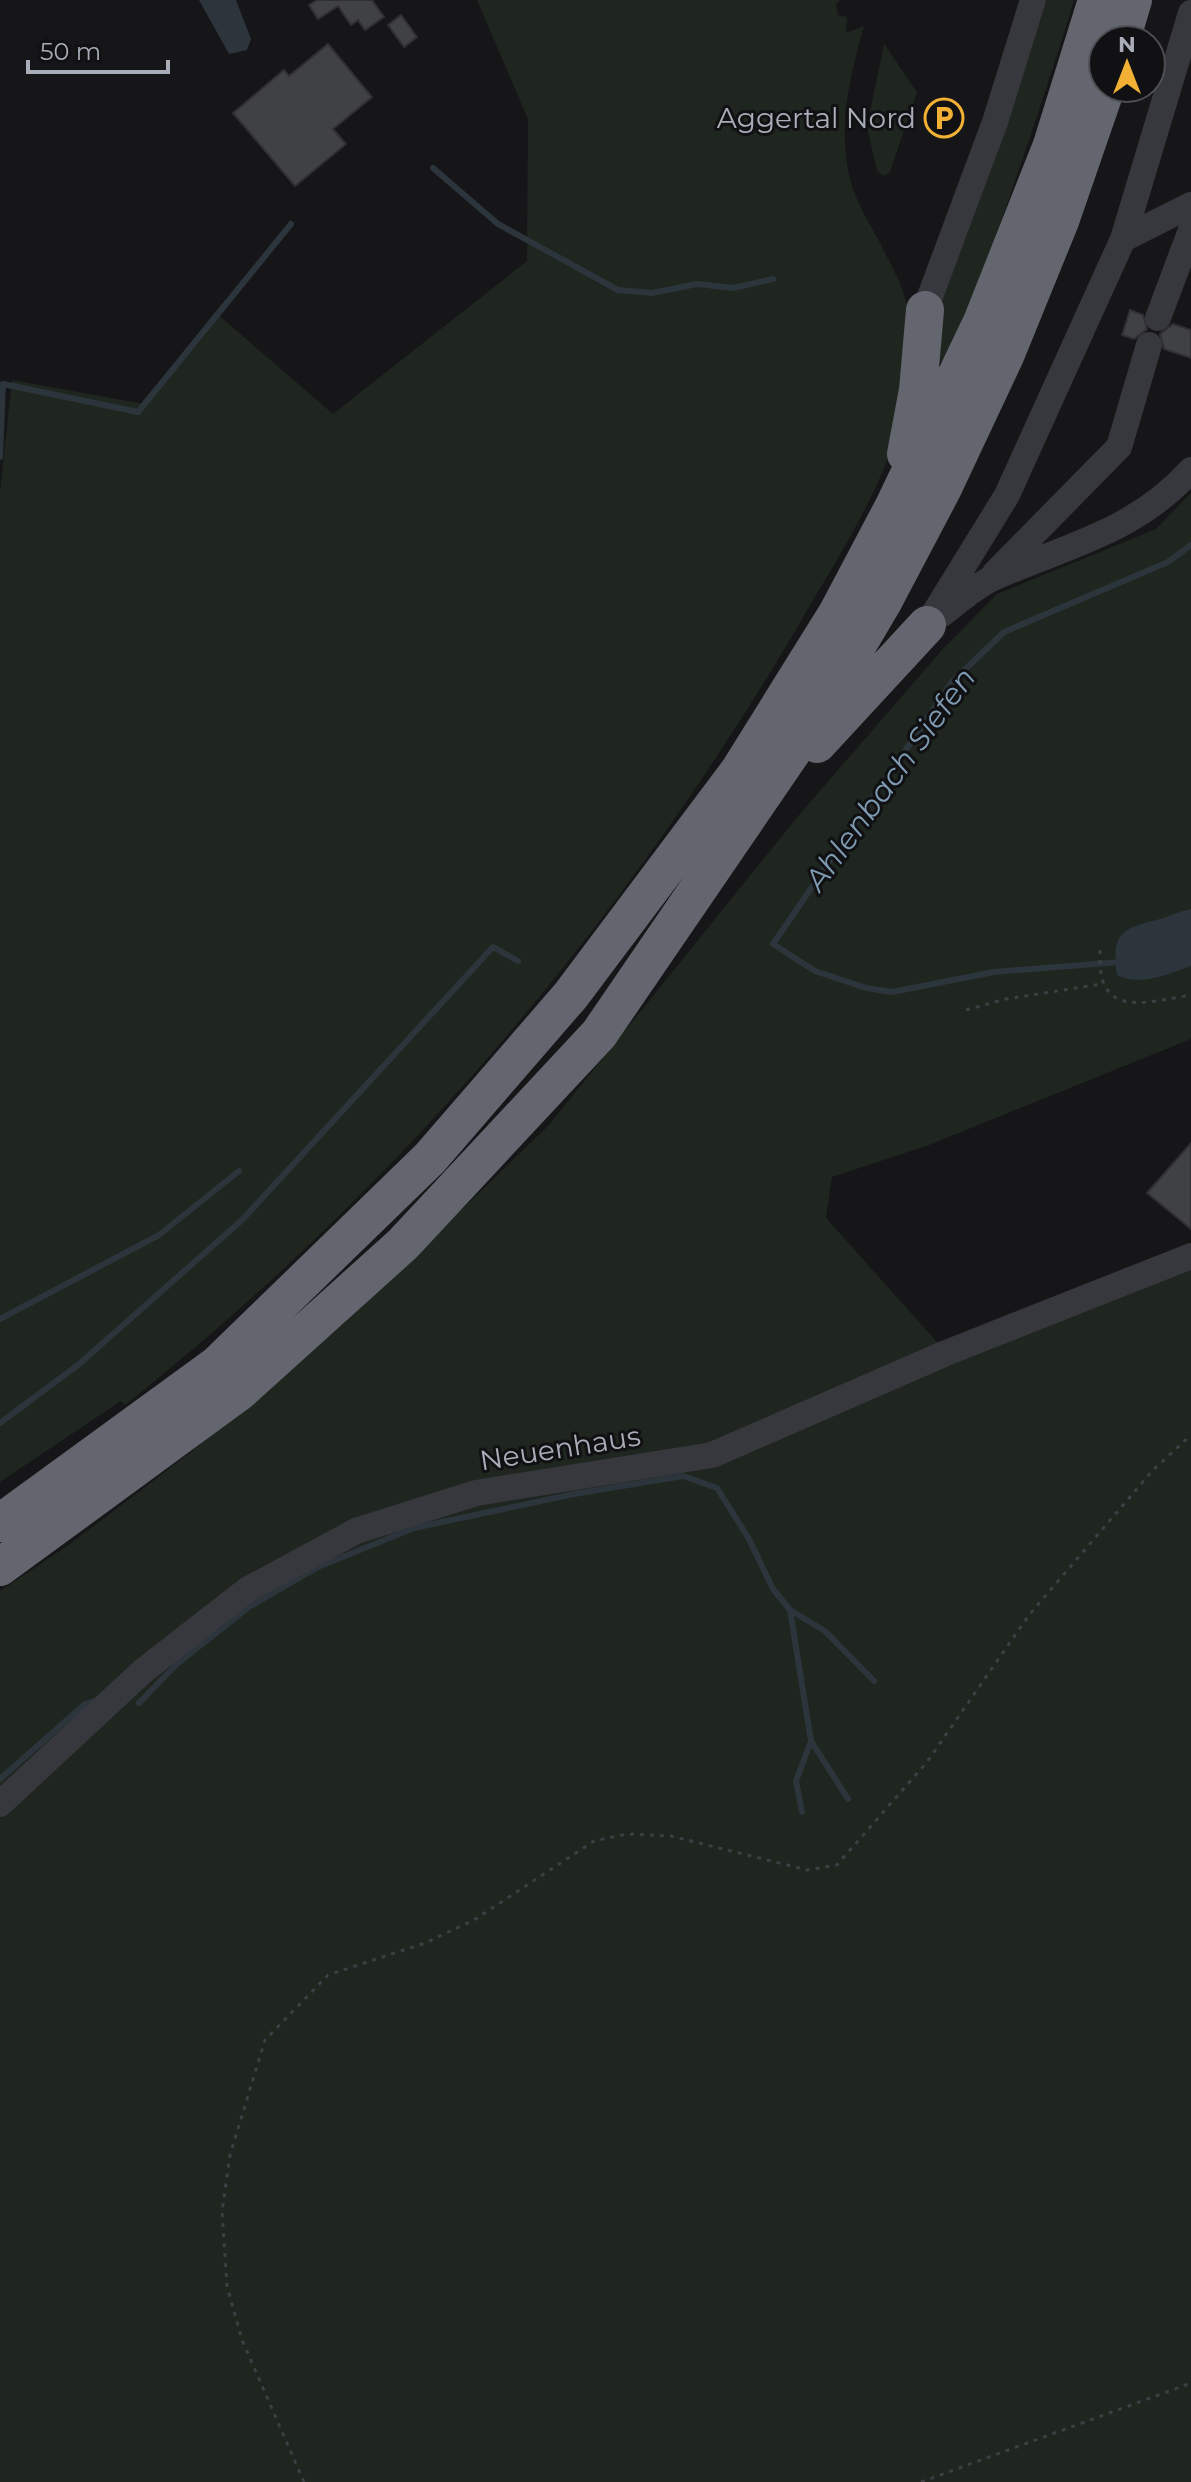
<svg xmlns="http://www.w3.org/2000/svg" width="1191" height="2482" viewBox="0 0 1191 2482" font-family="Montserrat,sans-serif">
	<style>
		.green { fill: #1e261f }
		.water { fill: #2c353c }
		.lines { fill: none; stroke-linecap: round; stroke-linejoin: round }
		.stream { stroke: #2c353c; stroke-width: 6 }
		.building { fill: #404145; stroke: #303034; stroke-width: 2 }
		.path { stroke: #3d3f44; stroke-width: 3; stroke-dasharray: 4 6; stroke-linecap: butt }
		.minor { stroke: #37383d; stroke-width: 26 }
		.highway { stroke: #63666e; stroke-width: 38 }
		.labels { text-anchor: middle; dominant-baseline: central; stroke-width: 6; stroke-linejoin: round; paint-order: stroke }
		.poi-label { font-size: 28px; fill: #a8adb8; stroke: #111113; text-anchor: end }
		.street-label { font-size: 28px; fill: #a8adb8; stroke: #111113 }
		.water-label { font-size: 30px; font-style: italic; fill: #7f9bb3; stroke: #111113 }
	</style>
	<rect width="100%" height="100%" fill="#161618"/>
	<path class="green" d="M477,0H840L836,4L838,15L847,17L846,33L864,26C850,76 838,123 849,175C855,203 872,226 884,251C894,270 906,292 908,314C911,338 904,398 899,423C885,486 831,569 798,626C623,924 396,1190 125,1405L121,1401L0,1482V492L12,380L144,404L215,312L333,414L527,261L528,119Z
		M1047,0H1074C1060,49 964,347 939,364L940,306L990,173Z
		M884,44L917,92L890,172L884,176L877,171L867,127Z
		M1191,493V1039L929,1145L832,1177L826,1218L947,1353L1191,1256V2482H0V1591L70,1544L191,1452L339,1328L548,1126L799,815L942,650L997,594L1156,529Z"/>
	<path class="water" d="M199,0H236L251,39L247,50L229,54Z
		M1191,909V966C1169,974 1139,987 1117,975C1111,931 1122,929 1160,919C1170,916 1180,911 1191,909Z"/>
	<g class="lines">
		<path class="stream" d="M433,168L498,224L618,290L652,293L697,284L733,288L773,279
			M0,457L3,384L138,412L291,224
			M1120,962L994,972L892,992L866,988L815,971L773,944L952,682L1004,632L1168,562L1191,545
			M0,1319L159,1235L239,1171
			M0,1423L78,1365L242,1220L493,947L518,961
			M790,1610L825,1631L874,1681
			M139,1703L177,1664L249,1607L318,1567L414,1528L574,1494L683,1476L717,1488L749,1539L773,1589L790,1610L811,1741L796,1781L802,1812
			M811,1741L848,1799
			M0,1779L85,1704L98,1700"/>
	</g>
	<path class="building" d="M317,0H372L384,17L365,30L358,20L351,25L338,6L318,19L309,5Z
		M401,15L417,37L404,47L388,25Z
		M328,44L372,97L333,129L346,144L295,186L233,113L284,70L289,76Z
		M1130,310L1143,315L1147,329L1134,339L1122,335Z
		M1173,324L1191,330V358L1164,349L1160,334Z
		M1191,1143V1229L1147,1193Z"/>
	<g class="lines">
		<path class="path" d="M1100,950C1096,1019 1142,1003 1191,995
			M966,1010L1006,999L1102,984
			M304,2482L242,2340L227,2286L222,2212L230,2155L265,2040L328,1975L425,1943L474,1920L594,1841L627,1834L671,1836L807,1870L837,1865L927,1762L1029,1615L1153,1470L1191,1435
			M921,2482L1191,2383"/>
		<path class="minor" d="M1123,239L1191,205
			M925,310L995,122L1033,0
			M1158,318L1191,230
			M995,573L1119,447L1149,345
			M942,614C958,602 975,586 993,578C1065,546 1134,533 1191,470
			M927,625L1007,495L1123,239L1191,13
			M0,1804L143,1671L247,1590L356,1531L476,1493L712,1455L946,1353L1191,1256"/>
		<path class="highway" d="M1121,40L1133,0
			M906,454L918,390L925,310
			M817,744L927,625
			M0,1523L218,1364L430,1158L571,995L739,771L838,612L894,506L982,322L1052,145L1097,0
			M0,1567L239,1392L403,1244L599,1034L809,727L884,600L943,488L1005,356L1060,221L1106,88"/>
	</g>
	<defs>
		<symbol id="parking-ring" viewBox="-11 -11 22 22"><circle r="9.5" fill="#111113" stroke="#f2b134" stroke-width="1.5"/><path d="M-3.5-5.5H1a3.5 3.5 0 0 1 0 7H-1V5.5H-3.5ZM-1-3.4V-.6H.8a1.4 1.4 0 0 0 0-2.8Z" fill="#f2b134"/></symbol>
	</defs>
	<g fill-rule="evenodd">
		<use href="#parking-ring" x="922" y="96" width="44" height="44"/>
	</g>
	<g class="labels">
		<g class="poi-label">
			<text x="916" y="118">Aggertal Nord</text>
		</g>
		<g class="street-label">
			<text transform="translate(560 1448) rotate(-9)">Neuenhaus</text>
		</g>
		<g class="water-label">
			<text transform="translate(890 779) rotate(-54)">Ahlenbach Siefen</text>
		</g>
	</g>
	<g transform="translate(1127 64)"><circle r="38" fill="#111113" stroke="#4d4f55" stroke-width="2"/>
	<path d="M0-6L14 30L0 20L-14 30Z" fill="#f2b134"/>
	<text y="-12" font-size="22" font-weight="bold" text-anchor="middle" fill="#a8adb8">N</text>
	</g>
	<path d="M28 60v12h140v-12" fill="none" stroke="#a8adb8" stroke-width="4"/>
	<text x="40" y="60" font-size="24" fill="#a8adb8" stroke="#111113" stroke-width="6" paint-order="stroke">50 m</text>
</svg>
